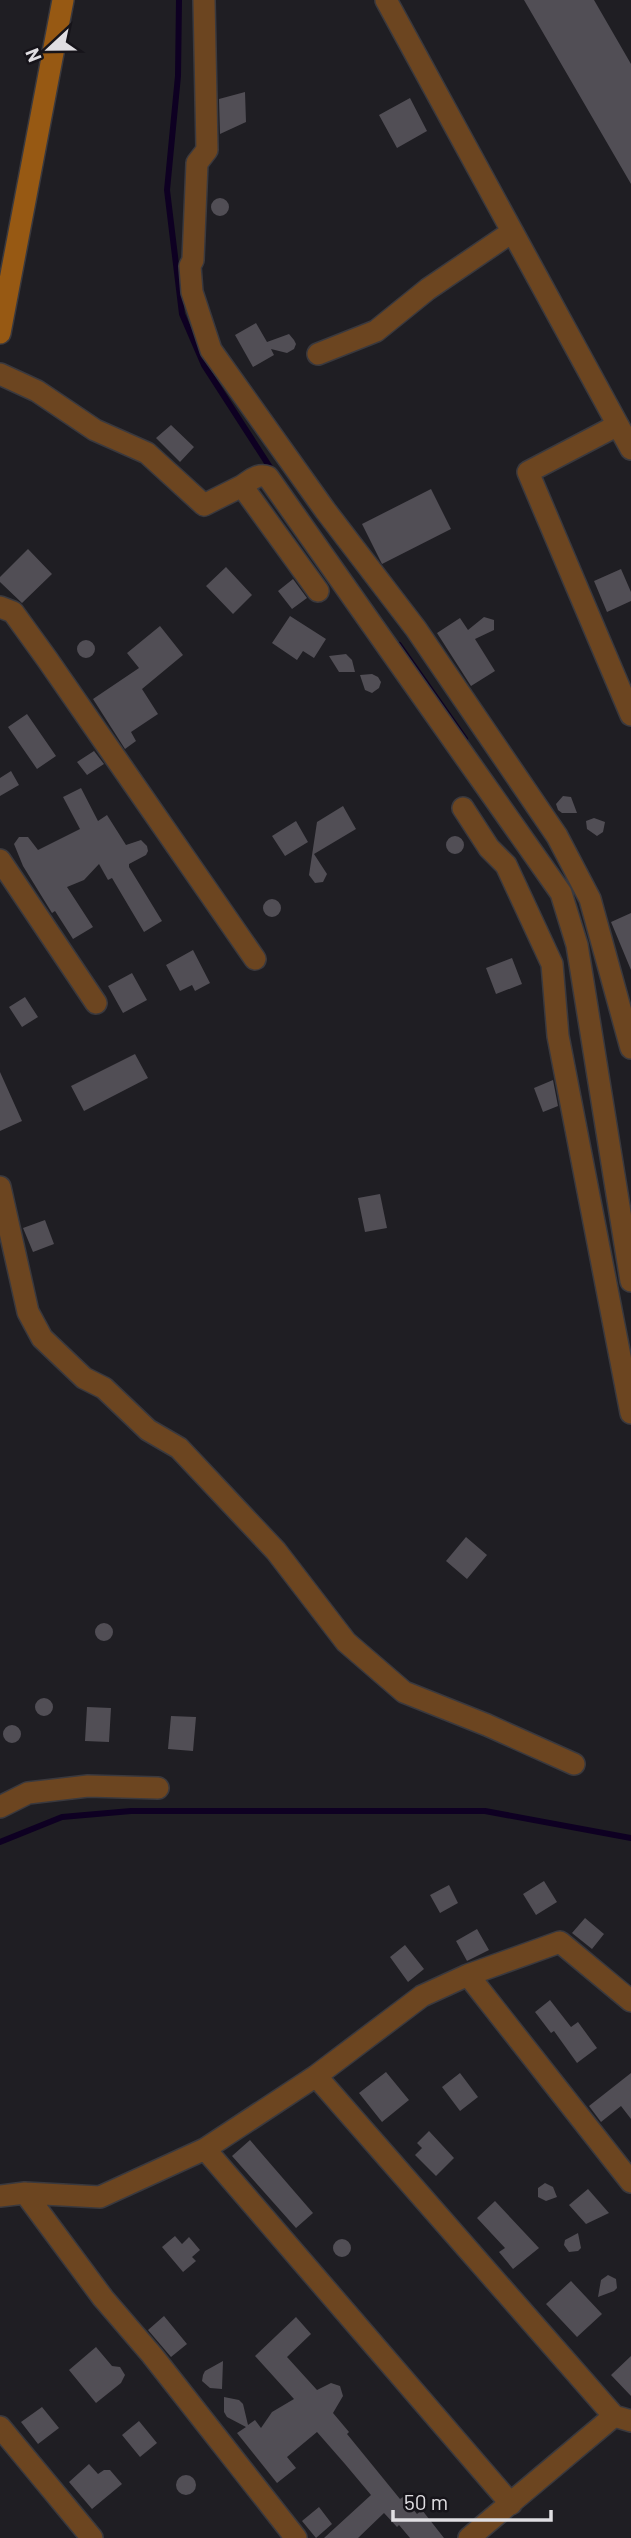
<svg xmlns="http://www.w3.org/2000/svg" width="631" height="2538" viewBox="0 0 631 2538" font-family="Barlow,sans-serif">
	<style>
		.lines { fill: none; stroke-linecap: round; stroke-linejoin: round }
		.stream { stroke: #0e0022; stroke-width: 6 }
		.building { fill: #514e55 }
		.minor-casing { stroke: #3a393e; stroke-width: 24 }
		.secondary-casing { stroke: #3a393e; stroke-width: 24 }
		.minor { stroke: #6c4520; stroke-width: 21 }
		.secondary { stroke: #975913; stroke-width: 21 }
	</style>
	<rect width="100%" height="100%" fill="#1f1e23"/>
	<g class="lines">
		<path class="stream" d="M179,0L178,76L167,190L182,314L204,365L273,472
			M399,645L465,739
			M0,1842L62,1817L131,1811H485L631,1838"/>
	</g>
	<path class="building" d="M524,0H594L631,64V184Z
		M245,92L246,122L220,134L219,99Z
		M410,98L427,131L397,148L379,115Z
		M211 207a9 9 0 1 1 18 0a9 9 0 1 1-18 0Z
		M256,323L267,342L289,334L294,340L296,344L294,349L287,353L271,349L274,355L253,367L235,335Z
		M171,425L194,447L180,462L156,438Z
		M431,489L451,529L382,564L362,524Z
		M28,549L52,574L22,603L0,582V577Z
		M226,567L252,595L233,614L206,586Z
		M621,569L631,592V601L607,612L594,581Z
		M293,579L307,598L292,609L278,591Z
		M290,616L326,639L314,658L303,651L297,660L272,643Z
		M484,617L494,620V630L475,639L495,671L471,686L437,633L460,618L468,630Z
		M160,626L183,655L142,689L158,714L131,732L136,741L125,749L93,699L139,668L127,653Z
		M77 649a9 9 0 1 1 18 0a9 9 0 1 1-18 0Z
		M346,654L352,660L355,672H339L329,656Z
		M360,675L372,674L378,677L381,682L379,688L372,693L365,690Z
		M27,714L56,756L37,769L8,727Z
		M94,751L104,764L87,775L77,762Z
		M11,771L19,785L0,796V778Z
		M81,788L98,821L107,815L126,845L141,840L147,846L148,851L146,855L129,864V867L162,921L144,932L112,878L108,880L99,864L84,880L67,887L93,927L73,939L55,911L52,913L23,866L14,844L19,837H28L38,850L80,829L63,797Z
		M563,796L571,797L577,813H562L558,810L556,804Z
		M343,806L356,829L314,854L327,874L323,882L315,883L309,875L317,822Z
		M594,818L605,822L603,832L597,836L587,829L586,821Z
		M296,821L308,842L285,856L272,836Z
		M446 845a9 9 0 1 1 18 0a9 9 0 1 1-18 0Z
		M263 908a9 9 0 1 1 18 0a9 9 0 1 1-18 0Z
		M631,913V970L611,922Z
		M193,950L210,983L195,991L192,985L180,991L166,965Z
		M512,958L522,984L496,994L486,968Z
		M132,973L147,1000L123,1013L108,986Z
		M25,997L38,1017L22,1027L9,1007Z
		M135,1054L148,1078L84,1111L71,1086Z
		M0,1072L22,1121L0,1131Z
		M553,1080L558,1106L543,1112L534,1088Z
		M380,1194L387,1228L365,1232L358,1198Z
		M45,1220L54,1244L33,1252L23,1228Z
		M466,1537L487,1555L467,1579L446,1561Z
		M95 1632a9 9 0 1 1 18 0a9 9 0 1 1-18 0Z
		M35 1707a9 9 0 1 1 18 0a9 9 0 1 1-18 0Z
		M87,1707L111,1708L109,1742L85,1741Z
		M171,1716L196,1717L193,1751L168,1749Z
		M3 1734a9 9 0 1 1 18 0a9 9 0 1 1-18 0Z
		M544,1881L557,1902L536,1915L523,1894Z
		M449,1885L458,1903L440,1913L430,1895Z
		M585,1918L604,1934L592,1949L572,1933Z
		M477,1929L489,1950L467,1961L456,1941Z
		M405,1945L424,1969L408,1982L390,1957Z
		M550,2000L571,2027L578,2022L597,2048L577,2063L554,2031L551,2033L535,2012Z
		M386,2072L409,2100L382,2122L359,2093Z
		M460,2073L478,2097L460,2111L442,2087Z
		M631,2073V2119L621,2106L601,2122L589,2106Z
		M429,2131L454,2158L436,2176L415,2155L422,2148L417,2143Z
		M250,2140L313,2213L296,2228L232,2156Z
		M545,2183L553,2187L557,2197L546,2201L538,2197V2188Z
		M588,2189L609,2213L586,2224L569,2205Z
		M495,2201L539,2248L513,2269L499,2252L505,2248L477,2218Z
		M578,2233L581,2248L578,2251L569,2252L564,2245L565,2240Z
		M175,2236L182,2244L189,2237L200,2250L192,2257L196,2261L183,2272L162,2247Z
		M333 2248a9 9 0 1 1 18 0a9 9 0 1 1-18 0Z
		M608,2275L616,2279L617,2288L614,2291L598,2297L601,2280Z
		M571,2281L602,2314L577,2337L546,2304Z
		M164,2316L187,2344L171,2357L148,2330Z
		M296,2317L311,2334L287,2357L317,2390L331,2383L340,2386L343,2396L333,2413L349,2432L347,2434L400,2499L403,2497L417,2514L422,2510L444,2538H410L399,2525L397,2527L384,2513L358,2538H324L371,2495L345,2464L317,2432L287,2457L296,2468L277,2483L237,2433L246,2427L227,2417L224,2412V2397L239,2400L243,2404L248,2425L255,2420L261,2428L272,2412L294,2399L255,2356Z
		M96,2347L112,2366L120,2367L125,2375L121,2383L96,2403L69,2370Z
		M631,2356V2396L611,2375Z
		M223,2361L222,2389L210,2388L202,2381L203,2375L205,2371Z
		M42,2407L59,2428L38,2444L21,2422Z
		M139,2421L157,2443L140,2457L122,2435Z
		M89,2464L98,2474L104,2470H110L122,2484L92,2509L69,2482Z
		M176 2485a10 10 0 1 1 20 0a10 10 0 1 1-20 0Z
		M319,2507L332,2524L316,2538L302,2521Z"/>
	<g class="lines">
		<defs>
			<path id="minor" d="M204,0L207,150L197,163L193,260L190,266L192,292L211,350L325,510L416,629L557,836L590,899L631,1048
				M386,0L631,449
				M318,354L376,331L428,289L512,232
				M0,374L37,391L95,430L147,453L204,505L242,486L318,591
				M618,425L528,472L631,715
				M242,486C251,480 258,473 268,477L561,893L577,945L631,1281
				M0,607L13,612L47,659L255,959
				M463,808L489,848L506,865L552,964L558,1036L631,1413
				M0,860L96,1003
				M0,1187L28,1312L42,1338L84,1378L104,1388L148,1430L179,1448L276,1551L346,1642L404,1692L487,1725L574,1764
				M0,1807L28,1793L88,1786L158,1788
				M468,1975L631,2182
				M316,2076L614,2416L631,2421
				M205,2149L511,2504
				M25,2193L103,2298L152,2355L296,2538
				M0,2196L25,2193L100,2197L205,2149L316,2076L422,1996L468,1975L560,1942L631,2001
				M0,2427L92,2538
				M469,2538L614,2416"/>
			<path id="secondary" d="M0,333L63,0"/>
		</defs>
		<use href="#minor" class="minor-casing"/>
		<use href="#secondary" class="secondary-casing"/>
		<use href="#minor" class="minor"/>
		<use href="#secondary" class="secondary"/>
	</g>
	<g transform="translate(49 49) rotate(248)" stroke="#16141a" stroke-width="5" paint-order="stroke">
	<path d="M0-5L12 26L0 18L-12 26Z" fill="#e0dee2"/>
	<text y="-10" font-size="19" font-weight="bold" text-anchor="middle" fill="#e0dee2">N</text>
	</g>
	<path d="M393 2510v10h158v-10" fill="none" stroke="#e0dee2" stroke-width="3.5"/>
	<text x="404" y="2510" font-size="21" fill="#e0dee2" stroke="#16141a" stroke-width="5" paint-order="stroke">50 m</text>
</svg>
